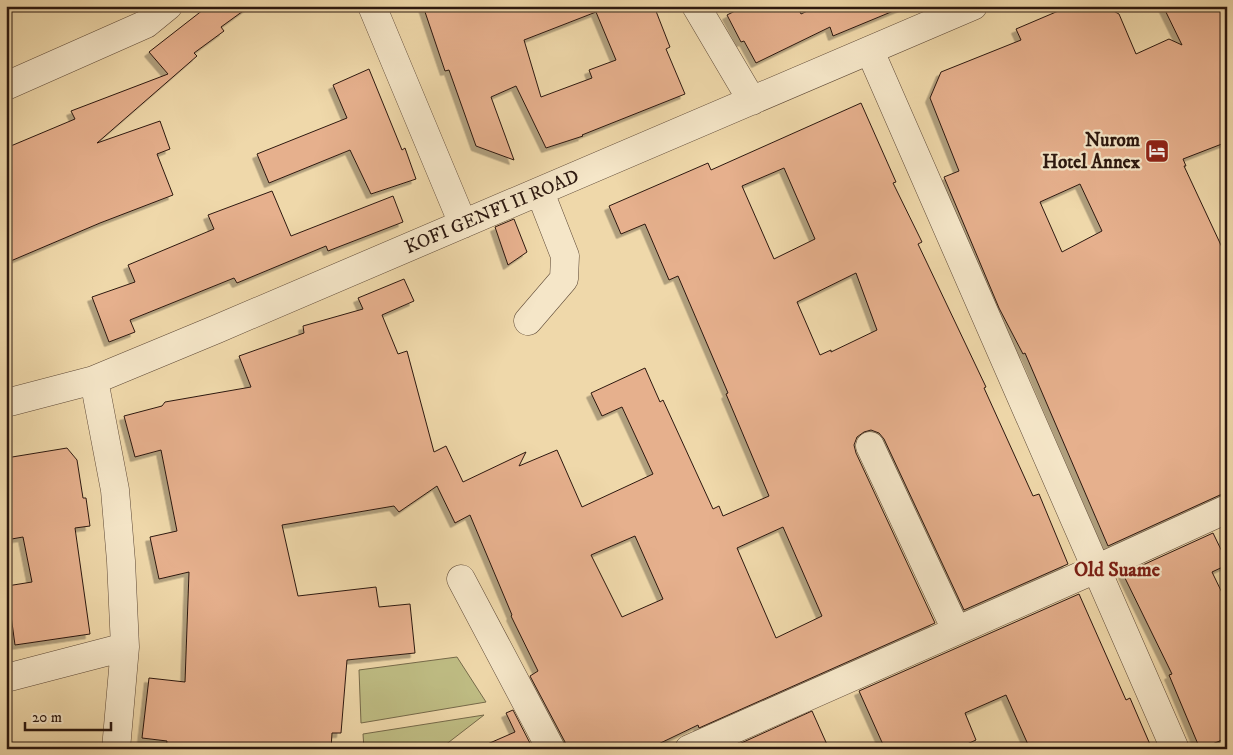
<svg xmlns="http://www.w3.org/2000/svg" width="1233" height="755" viewBox="0 0 1233 755" font-family="'IM FELL DW Pica',serif">
	<style>
		.green { fill: #bfbd84; stroke: #766a4a }
		.building { fill: #e6b08d; stroke: #2c180f; fill-rule: evenodd; filter: url(#shadow) }
		.lines { fill: none; stroke-linecap: round; stroke-linejoin: round }
		.minor-casing { stroke: #5d4836; stroke-width: 29 }
		.minor { stroke: #f5e6c8; stroke-width: 28 }
		.labels { text-anchor: middle; dominant-baseline: central; stroke-width: 4.5; stroke-linejoin: round; paint-order: stroke }
		.poi-label { font-size: 19px; font-weight: bold; fill: #2c180f; stroke: #f5e6c8; text-anchor: end }
		.street-label { font-size: 19px; fill: #2c180f; stroke: #f5e6c8 }
		.neighbourhood-label { font-size: 20px; font-weight: bold; fill: #7a1f14; stroke: #f5e6c8 }
	</style>
	<defs>
		<filter id="shadow"><feDropShadow dx="-4.5" dy="4.5" stdDeviation="0" flood-color="#0004"/></filter>
	</defs>
	<rect width="100%" height="100%" fill="#efd8aa"/>
	<filter id="stains"><feTurbulence type="fractalNoise" baseFrequency=".004" numOctaves="4"/><feColorMatrix values="0 0 0 0 .2 0 0 0 0 .09 0 0 0 0 .02 0 0 0 .5 -.17"/></filter>
	<radialGradient id="worn" r=".72"><stop offset=".6" stop-color="#630" stop-opacity="0"/><stop offset="1" stop-color="#630" stop-opacity=".3"/></radialGradient>
	<path class="green" d="M457,657L486,702L361,723L359,670Z
		M484,715L440,749H364L363,734Z"/>
	<path class="building" d="M208,6H250L221,27L224,31L194,53L197,56L97,143L160,121L170,149L157,154L173,195L100,223L6,263V148L75,119L71,111L168,74L149,52Z
		M423,6H654L670,47L666,49L685,94L582,135L583,136L546,148L516,86L491,97L514,160L476,146L449,70L445,71ZM596,12L616,60L589,70L592,78L541,97L524,40Z
		M745,6H797L801,14L818,6L903,7L833,36L830,27L756,63L744,41L741,42L727,15Z
		M1070,6H1104L1119,14L1136,54L1169,39L1182,45L1163,6H1227V142L1183,159L1186,166H1184L1227,258V494L1220,495L1108,546L1025,353L1023,354L999,308L944,177L959,171L930,98L941,72L1021,40L1016,29ZM1080,184L1102,231L1062,252L1040,202Z
		M369,69L402,150L405,148L416,179L371,194L350,150L269,183L257,154L347,118L333,85Z
		M861,103L896,182L893,183L922,242L918,244L986,387L984,388L1033,496L1039,494L1068,564L964,610L884,439L879,433L871,430L864,432L857,437L854,445L856,453L935,623L699,728L698,725L648,749H566L565,742L530,676L538,671L511,616L512,615L470,515L455,523L437,486L399,512L394,506L282,525L298,596L376,587L379,607L410,604L415,653L347,660L341,733H332L331,749H166L167,741L142,738L149,678L185,682L189,572L159,579L150,537L177,531L161,450L135,457L124,416L162,406L165,402L251,387L239,356L304,333L303,326L363,309L358,298L404,279L414,301L382,315L398,354L407,351L434,452L446,446L463,482L526,452L519,466L557,450L582,507L653,474L622,407L602,416L591,393L645,368L660,402L663,400L713,509L719,506L723,516L769,496L726,394L728,393L678,276L669,280L645,224L621,234L609,206L708,163L711,170ZM784,168L815,239L774,259L742,186ZM856,273L877,330L831,352V350L820,355L797,302ZM783,527L822,616L776,638L737,548ZM635,536L663,599L622,617L591,555Z
		M272,191L291,236L393,196L403,222L328,251L326,246L237,283L234,278L130,320L135,332L109,342L92,297L135,282L128,265L214,229L208,215Z
		M514,219L527,252L508,265L495,227Z
		M67,448L77,460L83,498H86L90,526L75,528L90,634L15,645L7,586L32,582L23,537L6,540V458Z
		M1213,533L1227,562V565L1212,572L1227,603V738L1200,749L1169,675L1172,674L1123,574Z
		M1079,594L1126,700L1130,698L1152,749H1030L1006,695L965,713L976,740L956,749H885L859,691Z
		M513,710L533,749H476L515,732L506,713Z
		M812,711L829,749H728Z"/>
	<g class="lines">
		<defs>
			<path id="minor" d="M372,6L463,224
				M696,6L752,101
				M870,51L1175,749
				M6,86L146,24L168,6
				M528,321L564,279L565,256L540,192
				M94,380L115,490L121,561L125,647L116,749
				M6,403L94,380L217,329L973,6
				M870,446L956,630
				M461,579L551,749
				M6,678L125,647
				M689,749L1096,569L1227,509"/>
		</defs>
		<use href="#minor" class="minor-casing"/>
		<use href="#minor" class="minor"/>
	</g>
	<defs>
		<symbol id="hotel-square" viewBox="-11 -11 22 22"><rect x="-9" y="-9" width="18" height="18" rx="4" fill="#8f2418" stroke="#f5e6c8"/><path d="M-6-4.5h1.5V1H6V5H4.5V3h-9V5H-6ZM-4 0a1.8 1.8 0 1 1 3.6 0ZM.5 0V-2.5h3Q6-2.5 6 0Z" fill="#fff"/></symbol>
	</defs>
	<g fill-rule="evenodd">
		<use href="#hotel-square" x="1143" y="137" width="28" height="28"/>
	</g>
	<g class="labels">
		<g class="poi-label">
			<text x="1140" y="140">Nurom<tspan x="1140" dy="22">Hotel Annex</tspan></text>
		</g>
		<g class="street-label">
			<text transform="translate(492 212) rotate(-23)">KOFI GENFI II ROAD</text>
		</g>
		<g class="neighbourhood-label">
			<text x="1117" y="570">Old Suame</text>
		</g>
	</g>
	<rect width="1233" height="755" fill="none" stroke="#efd8aa" stroke-width="25"/>
	<rect x="8" y="8" width="1218" height="740" fill="none" stroke="#2c180f" stroke-width="2.5"/>
	<rect x="12" y="12" width="1208" height="730" fill="none" stroke="#2c180f"/>
	<path d="M25 722v8h86v-8" fill="none" stroke="#2c180f" stroke-width="2.5"/>
	<text x="32" y="722" font-size="15" fill="#2c180f" stroke="#f5e6c8" stroke-width="4" paint-order="stroke">20 m</text>
	<rect width="100%" height="100%" filter="url(#stains)"/>
	<rect width="100%" height="100%" fill="url(#worn)"/>
</svg>
